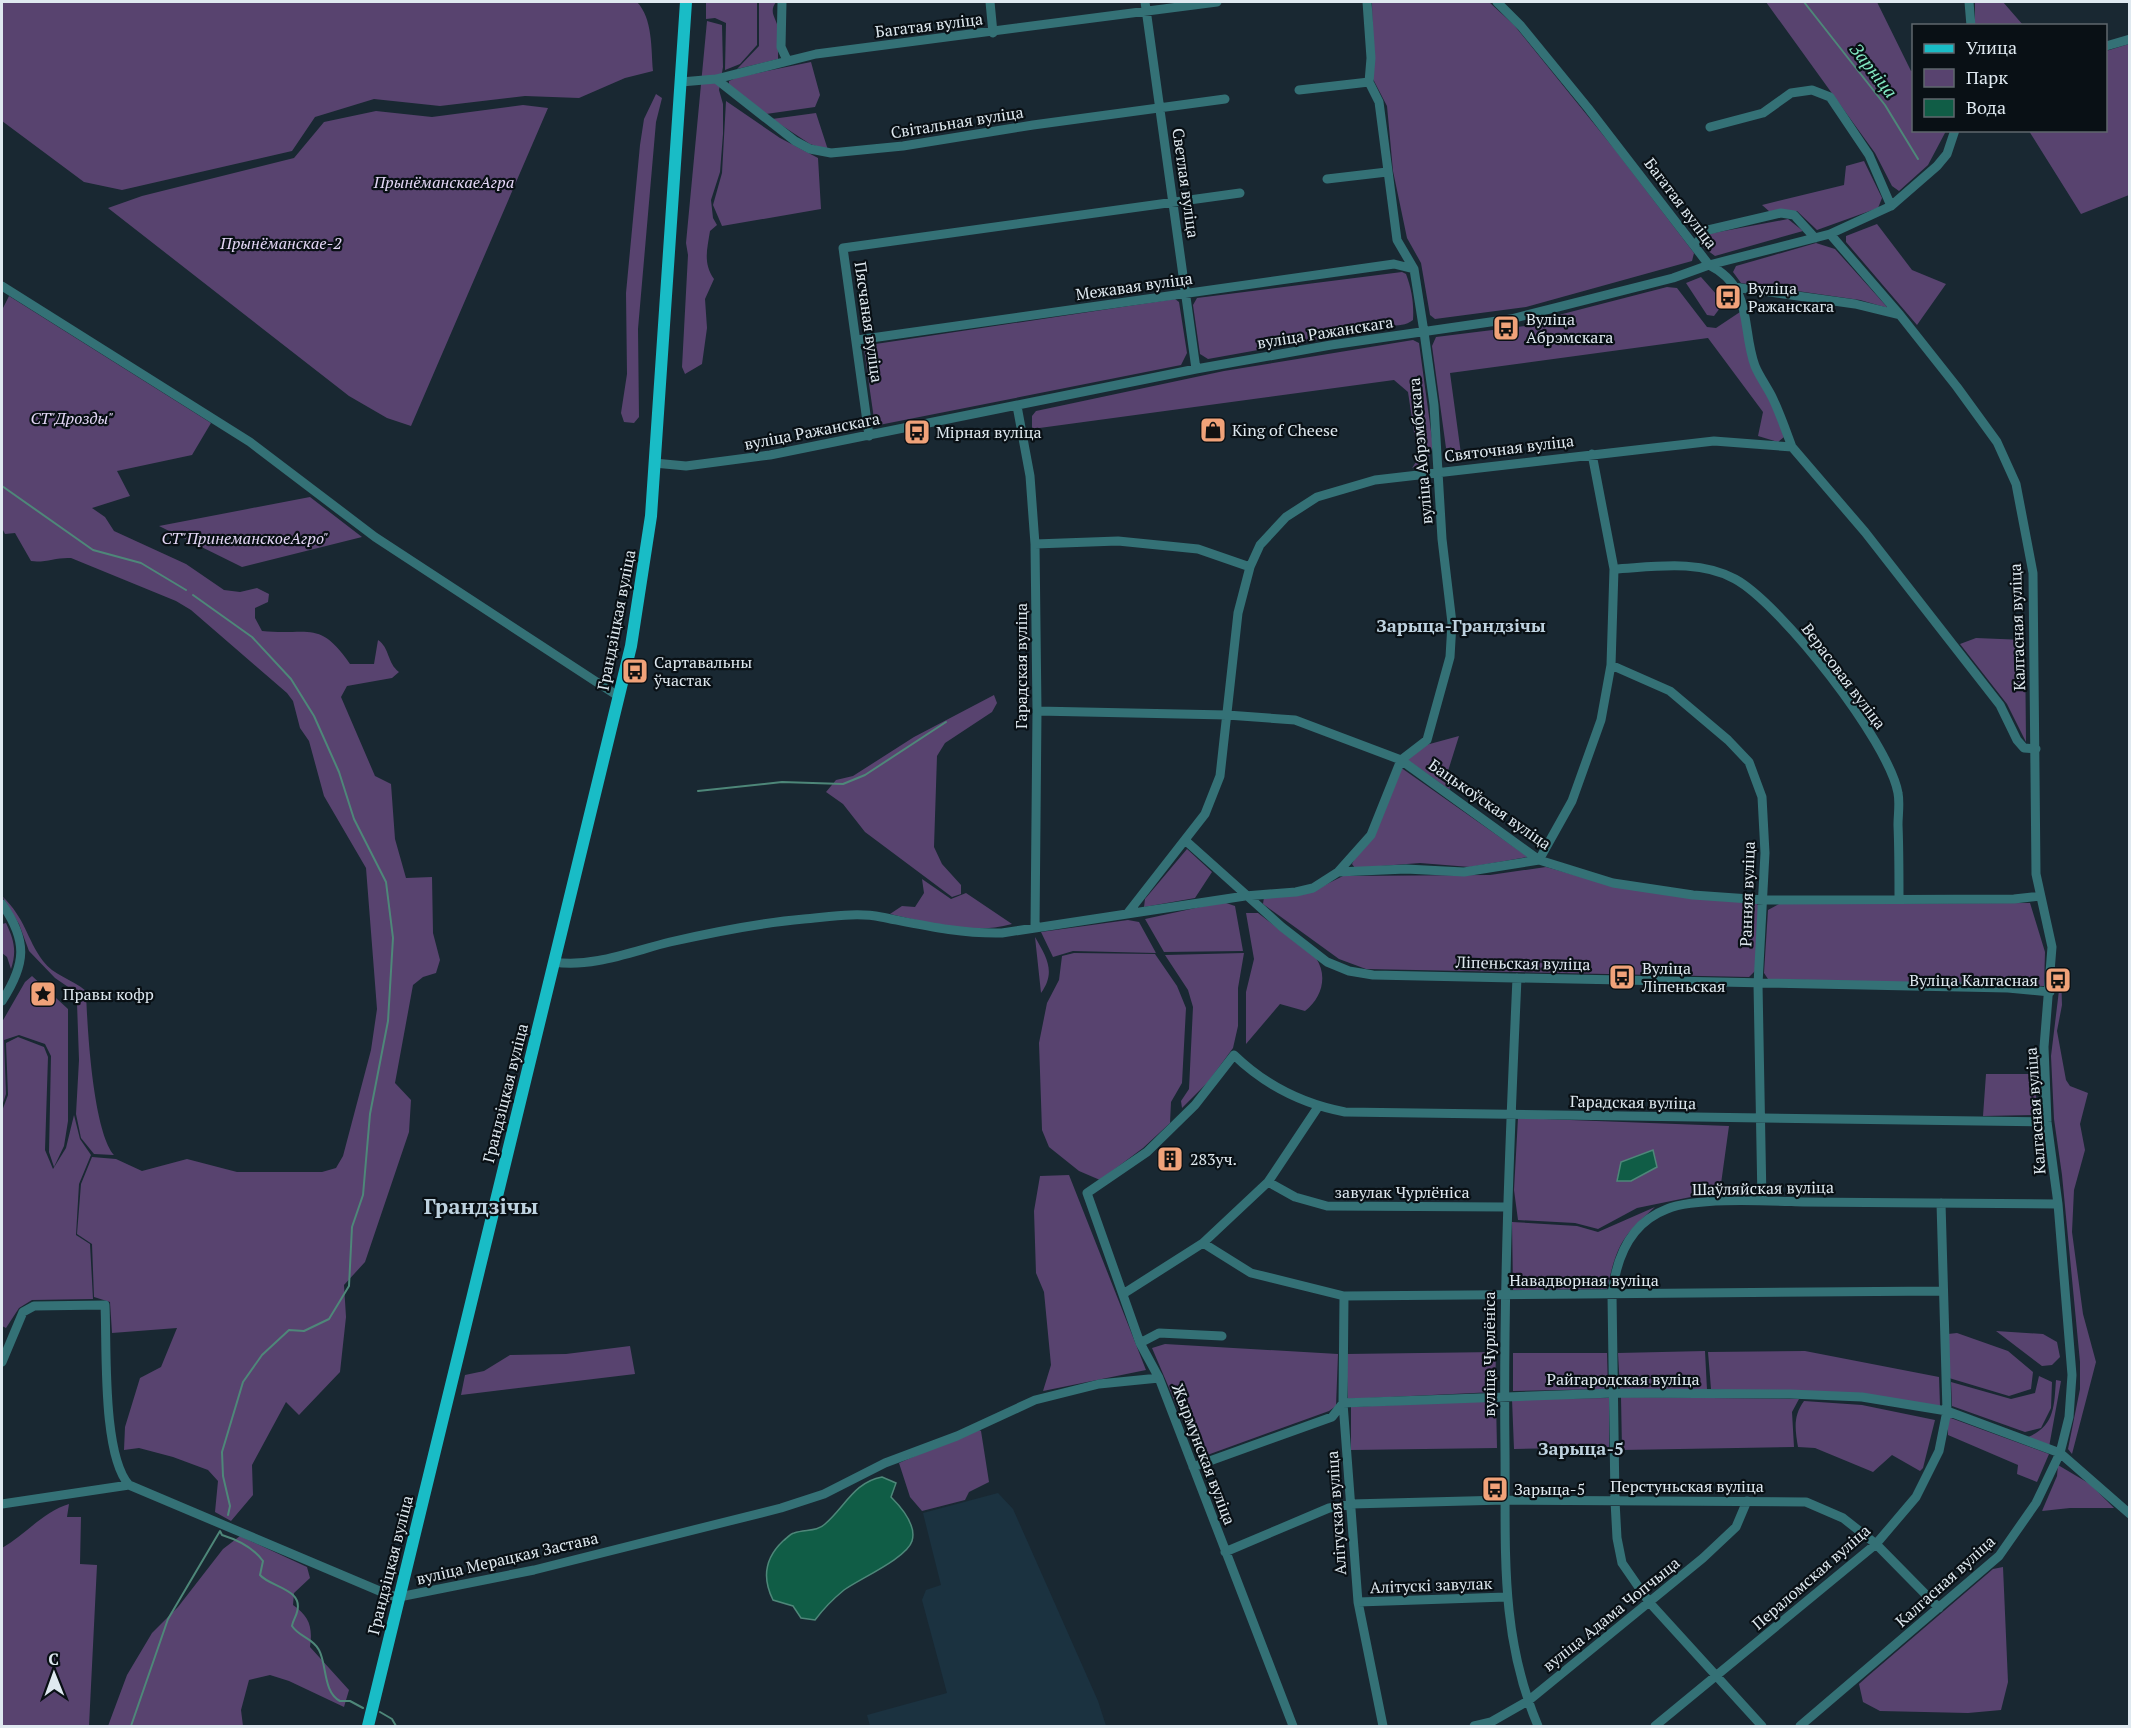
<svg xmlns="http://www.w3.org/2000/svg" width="2131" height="1728" viewBox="0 0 2131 1728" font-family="'PT Serif',serif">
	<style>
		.built { fill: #1b3240 }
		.green { fill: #58436f }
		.water { fill: #105d46; stroke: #4e8779; stroke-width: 1.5 }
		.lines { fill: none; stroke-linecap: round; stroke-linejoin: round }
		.stream { stroke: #4e8779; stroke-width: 2 }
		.minor { stroke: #347176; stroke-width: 9 }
		.major { stroke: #19bcc6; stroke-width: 12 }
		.labels { text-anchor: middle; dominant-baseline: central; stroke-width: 4.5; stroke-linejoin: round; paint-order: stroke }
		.street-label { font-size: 16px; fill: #dfe9f0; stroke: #091015 }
		.park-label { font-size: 16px; font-style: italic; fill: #e4d7f6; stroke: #091015 }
		.poi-label { font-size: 16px; fill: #dfe9f0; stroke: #091015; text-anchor: start }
		.water-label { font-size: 18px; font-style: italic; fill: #83e9c3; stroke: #091015 }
		.neighbourhood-label { font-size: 18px; font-weight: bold; fill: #bed2df; stroke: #091015 }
		.district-label { font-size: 22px; font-weight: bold; fill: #bed2df; stroke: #091015 }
	</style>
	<rect width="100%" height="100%" fill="#192832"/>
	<path class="built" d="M998,1493L1013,1509L1098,1701L1106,1726H870L867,1715L947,1693L922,1600L926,1590L941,1585L923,1513Z"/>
	<path class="green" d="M2,2H637C653,19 651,49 653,71L625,78L579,98L525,96L440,106L374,99L315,117L292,151L122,190L84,182L2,121Z
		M706,2H757V45L740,64L725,70L726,23L715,18L706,19Z
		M759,2H776C768,13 777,18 778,29C778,39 778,49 778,59L737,69L759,46Z
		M1372,2H1489L1514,25L1616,151L1694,253L1692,261L1526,307L1435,319L1430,315L1421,263L1407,238L1393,171L1387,106L1373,79Z
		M1766,2H1877L1911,71H1913L1914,130L1946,131L1928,165L1899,191L1892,186L1875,153Z
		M1975,2H2003L2023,25L1975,26Z
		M707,21L722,25L723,67L719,90L723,104V134L720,172L711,200L713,218L717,225L710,231C707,250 703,263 714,279L705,299L707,328L702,364L685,374L682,367L688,255L686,243Z
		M2129,44V195L2081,214L2029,131L2106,130V51Z
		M811,62L820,95L815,107L766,114L729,86V81L738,77Z
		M656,94L662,98L656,122L638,329L639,417L634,423L624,422L621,413L627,374L626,293L640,145L644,119Z
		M726,101L780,138L818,158L821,209L722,226L713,205L722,173Z
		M523,105L548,108L411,426L387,418L349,396L108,208L142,196L294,158L324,122L376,111L432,117Z
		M816,113L828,150L810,144L772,119Z
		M1864,161L1882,198L1878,208L1817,230L1797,211L1770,212L1762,205L1844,185L1846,166Z
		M1788,219L1803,231L1715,256L1703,247L1708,234Z
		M1877,224L1912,270L1946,284L1917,325L1846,242V236Z
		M1816,243L1835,249L1888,308L1860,300L1741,283L1733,272L1736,266Z
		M1402,272L1406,274C1412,290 1414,304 1413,320C1399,331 1381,320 1365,331L1208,359L1200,354L1193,305L1197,298Z
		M1701,277L1717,295L1720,308L1714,316L1707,315L1686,283Z
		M1667,287L1677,288L1707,327L1716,328L1740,312L1784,437L1778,442L1758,436L1763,412L1708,338L1450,373L1461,454L1446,448L1432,346L1436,337L1525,326L1547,318Z
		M9,296L211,423L192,455L117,471L130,496L92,508L105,517L114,531L186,564L224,590L240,592L257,588L269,594L268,602L255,608V618L262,631C309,636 319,619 350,664H374L378,640C390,648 387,663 399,672L392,678L347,686L341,697L375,776L391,784L395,839L406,878L432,877L433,933L440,960L436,973L423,977L413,985L395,1083L411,1100L409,1132L365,1262L344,1285L346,1317L340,1372L299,1415L286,1402L252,1465L253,1495L231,1521L215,1512L218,1481L208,1470L173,1457L139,1448L124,1450L125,1427L140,1378L161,1367L177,1328L112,1333L110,1302L94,1297L92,1244L77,1234L81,1184L92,1157L116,1159L142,1171L187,1159L237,1172H322L336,1168L343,1156L371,1050L377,1009L366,868L324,796L309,741L300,728L293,701L287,693L191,610L176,601L71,558C57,557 45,563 31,561L15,533L5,534L2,528V310Z
		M1175,299L1179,302L1187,353L1181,365L879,425L874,419L864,349L869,345Z
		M1413,340L1419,343L1433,446L1428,460L1412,468L1418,459L1408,392L1394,380L1032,429V416L1036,411L1224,371Z
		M310,497L362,537L242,567L159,526Z
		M1976,638L2025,640L2026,742L2007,704L1960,644Z
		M994,695L997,703L992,712L945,743L937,756L934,847L942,864L961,885V894L952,897L865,832L843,804L826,792L836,780L853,776L914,737Z
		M1459,736L1448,771L1450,790L1406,759L1426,745Z
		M1400,767L1528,857L1470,867L1420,863L1355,868L1352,864Z
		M1187,849L1212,872L1195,898L1144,907L1145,899Z
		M1546,867L1617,887L1756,903L1759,906L1755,971L1749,977L1366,969L1339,959L1263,904L1264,897L1315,890L1343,876L1490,875Z
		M922,879L951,899L966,893L1012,924C972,935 930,923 890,914L902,906L915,907L924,893Z
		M2,896C26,919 26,938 43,961C53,975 72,979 86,991C87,1025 93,1131 114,1155L94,1154L81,1138L76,1114L79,1060L77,1003L74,991L55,978L29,951L19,924Z
		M1223,902L1235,906L1243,951L1164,952L1145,919Z
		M2030,903L2045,952L2044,986L1768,979L1764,973L1768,910L1779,904Z
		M1246,913H1258L1316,958C1328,976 1322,998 1305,1011L1280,1004L1246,1044V992L1254,959Z
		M1128,920L1139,922L1156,953L1073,951L1053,957L1041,932Z
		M6,923C14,940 17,951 11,969L7,957L2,953V924Z
		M1035,937C1047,958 1056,972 1041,993Z
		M1074,953L1155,954L1177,986L1186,1008L1182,1083L1171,1102L1170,1123L1143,1148L1100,1180L1079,1171L1049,1147L1042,1130L1039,1043L1047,1003L1059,980L1062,956Z
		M1244,953L1238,988V1026L1233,1048L1208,1082L1182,1108L1181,1101L1189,1089L1193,1007L1188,990L1165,955Z
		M2061,974L2062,1005L2057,1031L2066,1080L2070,1086L2088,1093L2080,1124L2085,1150L2074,1190L2072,1232L2083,1314L2096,1362L2072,1454L2068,1449L2080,1389V1362L2062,1175L2054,1119L2051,1056Z
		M32,976L68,1009V1121L64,1146L54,1167L49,1152L51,1056L45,1044L19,1035L4,1040L6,1094L2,1106V1022L25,982Z
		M18,1037L44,1047L48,1057L45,1150L53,1169L66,1148L74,1115L80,1139L91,1155L79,1184L76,1235L90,1244L93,1299L32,1300L19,1308L6,1328L2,1326V1111L8,1095L6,1043Z
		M1986,1074H2035L2037,1115L1983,1116Z
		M1518,1118L1729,1126L1720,1191L1637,1208L1598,1229L1575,1223L1518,1220L1514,1190Z
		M1069,1175L1146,1370L1043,1391L1051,1365L1044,1292L1036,1273L1034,1211L1040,1176Z
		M1655,1207C1621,1237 1617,1245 1607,1289L1513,1290L1512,1222L1577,1226L1598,1232Z
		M1996,1331L2043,1334L2057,1342L2060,1357L2052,1365L2042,1366Z
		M1957,1333L2008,1351L2033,1372L2031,1389L2009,1396L1949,1378L1948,1334Z
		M1165,1344L1338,1354L1336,1406L1329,1411L1199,1458L1152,1348Z
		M630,1346L635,1374L461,1395L465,1375L484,1371L510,1355L566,1354Z
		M1705,1351L1707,1390H1620L1618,1353Z
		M1805,1351L1939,1377L1940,1406L1711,1389L1708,1352Z
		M1496,1352L1495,1392L1348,1399L1346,1354Z
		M1513,1353H1607L1608,1389L1513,1391Z
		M2039,1376L2052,1382L2051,1408L2041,1428L2025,1432L1952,1406L1951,1382L2011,1399L2035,1393Z
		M2056,1380L2061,1381L2049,1447L2028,1437C2055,1426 2054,1406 2056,1380Z
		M1621,1397L1799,1399L1792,1412L1794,1447L1622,1450Z
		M1609,1398V1447L1514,1449L1512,1399Z
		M1496,1400L1497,1448L1351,1450V1407Z
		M1804,1401L1862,1405L1935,1420L1923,1468L1920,1471L1892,1455L1873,1472L1815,1448L1798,1447C1795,1429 1793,1416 1804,1401Z
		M1948,1417L2049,1454L2037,1482L2017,1474L2018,1465L1948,1435Z
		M977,1429L981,1431L989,1482L969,1492L965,1500L922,1511L910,1497L899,1463Z
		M2058,1465L2090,1484L2114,1508H2070L2042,1511L2057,1476Z
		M69,1504L67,1517H81L80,1564L97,1565L89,1726H2V1548C25,1535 44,1511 69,1504Z
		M240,1536L307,1567L310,1578L294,1593L293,1605C309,1616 313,1627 310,1647L349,1690L344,1707L289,1681L270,1675L249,1680L241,1710L243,1726H108L127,1675L152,1633L178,1607L223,1549Z
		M2003,1567L2008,1682L2001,1710L1968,1713L1880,1711L1863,1702L1859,1684L1868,1676L1993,1569Z"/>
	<path class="water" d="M1653,1150L1657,1167L1631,1181H1617L1621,1162Z
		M882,1477L896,1483L891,1497C901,1507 917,1525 912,1541C907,1558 859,1579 844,1590C833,1599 824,1608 815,1620L801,1618L793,1606L773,1600C762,1578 765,1558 783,1541C787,1538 790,1534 794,1533C805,1529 817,1532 825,1524C845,1507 854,1482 882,1477Z"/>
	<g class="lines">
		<path class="stream" d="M1804,2L1885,105L1918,159
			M2,486L93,550L141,563L186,590
			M193,595L252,637L291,679L314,716L339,772L354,819L386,882L393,938L388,1021L370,1114L363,1195L352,1227L349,1286L329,1319L304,1331L289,1330L262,1355L243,1382L222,1452L223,1476L230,1506L228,1515
			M698,791L782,782L843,784L865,775L946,722
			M380,1712L392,1719L396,1726
			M131,1726L168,1619L220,1531L222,1535C238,1540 253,1547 263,1561L260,1575C270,1587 304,1589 297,1612C296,1617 293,1620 292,1626C299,1637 313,1638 319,1650C327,1665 323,1692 340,1701H350L363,1708"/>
		<path class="minor" d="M782,2L781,47L787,60
			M990,2L993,33
			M1145,2L1196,369
			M1497,2L1521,26L1588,108L1709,265C1754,287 1741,328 1755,366C1760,378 1768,388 1773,399C1780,414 1786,431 1792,447
			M1969,2L1971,26
			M2106,46L2130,39
			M716,79L795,141L810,149L831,153L903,146L1033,125L1225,99
			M681,82L716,79L816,54L1217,2
			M1299,90L1369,82
			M1710,127L1763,113L1791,93L1812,90L1830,97L1869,155L1891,206
			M1327,179L1387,172
			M1695,245L1708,230L1781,213L1794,215L1815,238
			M2,286L250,442L375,537L618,696
			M1734,287L1855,304L1900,315
			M857,340L1394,264L1414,269
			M1017,406L1030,476L1035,544L1037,711L1035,928
			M869,436L843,248L1240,193
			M654,463L686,466L770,455L1196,369L1331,345L1511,319L1673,278L1709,265L1830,234L1891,206L1937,166L1947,154L1955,130
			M1035,544L1118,541L1198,549L1250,567
			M1614,569C1653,567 1699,559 1735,579C1781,604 1889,742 1898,793C1900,803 1898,815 1898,825C1899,849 1899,874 1899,898
			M1611,665L1670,691L1728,740L1749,762L1762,797L1765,853L1758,984L1762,1201
			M1037,711L1227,715L1295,720L1401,760L1539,860L1613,883L1693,895L1764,900L2014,899L2040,896
			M1186,841L1282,927L1327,962L1349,971L1373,975L2008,988L2050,992
			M1338,872L1371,835L1401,760L1427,740L1450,657L1452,623L1442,539L1434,405L1424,332L1414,269L1397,240L1379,102L1369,82L1371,58L1367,2
			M2,904C28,941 26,964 2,1001
			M1127,914L1205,814L1220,776L1238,613L1250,567L1260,545L1286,517L1317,497L1375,480L1714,441L1792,447L1865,532L2000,705L2017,740L2024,748L2036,749
			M554,962C592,968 633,951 670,942C714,932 758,923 804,919C828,917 857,912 881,917C922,925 960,934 1002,933L1245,896L1296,892L1313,888L1338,872L1406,869L1464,872L1539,860L1572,801L1601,720L1611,665L1614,569L1592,454
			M1517,978C1510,1135 1503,1292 1505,1450C1506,1548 1499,1634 1538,1726
			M1268,1182L1295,1197L1327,1206L1506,1207
			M1203,1243L1251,1273L1344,1296L1942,1291
			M1123,1294L1203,1243L1268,1182L1318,1107
			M1344,1296L1343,1403L1358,1602L1383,1726
			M1140,1343L1159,1333L1222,1336
			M2,1362L23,1312L34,1306L105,1305C107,1347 102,1455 129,1485L389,1595L399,1597L534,1570L781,1508L824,1494L885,1463L957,1436L1035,1400L1099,1384L1159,1378
			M1193,1467L1332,1417L1343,1403L1614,1393L1790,1394L1862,1397L1947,1411L2060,1453L2130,1514
			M2,1504L129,1485
			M1225,1552L1329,1508L1351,1504L1505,1500L1806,1502L1843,1518L1876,1544L1939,1608
			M1358,1602L1506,1597
			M1293,1726L1159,1378L1140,1343L1087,1193L1147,1152L1195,1105L1234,1055C1265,1085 1303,1104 1345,1112L2047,1122
			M1474,1726L1491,1722L1528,1701L1703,1558L1736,1527L1747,1501
			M1655,1726L1876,1544L1916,1497L1939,1451L1947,1411L1941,1203
			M1762,1726L1649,1602L1622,1563L1617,1538L1615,1501L1612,1295C1616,1258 1630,1223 1667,1209C1696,1197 1769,1201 1803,1202C1888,1203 1973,1203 2058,1204
			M1800,1726L1999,1556L2036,1503L2060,1453L2069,1417L2072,1375L2058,1204L2047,1122L2044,1047L2052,947L2036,874L2033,573L2016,484L1997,442L1957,387L1900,315L1830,234"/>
		<path class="major" d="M368,1726L631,646L651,516L686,2"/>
	</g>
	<defs>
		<symbol id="bus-square" viewBox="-11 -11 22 22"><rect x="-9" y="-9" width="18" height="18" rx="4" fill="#f0a279" stroke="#091015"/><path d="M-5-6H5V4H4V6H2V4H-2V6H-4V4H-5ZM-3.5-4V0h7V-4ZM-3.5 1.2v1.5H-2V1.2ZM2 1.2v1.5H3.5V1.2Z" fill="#111"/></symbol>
		<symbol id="shop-square" viewBox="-11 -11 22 22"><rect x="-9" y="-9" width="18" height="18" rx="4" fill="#f0a279" stroke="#091015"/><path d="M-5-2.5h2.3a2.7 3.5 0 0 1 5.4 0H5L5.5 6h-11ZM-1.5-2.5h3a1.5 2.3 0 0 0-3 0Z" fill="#111"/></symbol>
		<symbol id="sight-square" viewBox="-11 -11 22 22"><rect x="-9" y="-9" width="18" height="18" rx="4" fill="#f0a279" stroke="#091015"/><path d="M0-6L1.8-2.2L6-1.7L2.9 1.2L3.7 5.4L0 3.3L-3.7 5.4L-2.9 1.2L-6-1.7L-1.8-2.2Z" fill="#111"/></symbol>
		<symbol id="building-square" viewBox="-11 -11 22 22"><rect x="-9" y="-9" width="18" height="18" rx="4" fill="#f0a279" stroke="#091015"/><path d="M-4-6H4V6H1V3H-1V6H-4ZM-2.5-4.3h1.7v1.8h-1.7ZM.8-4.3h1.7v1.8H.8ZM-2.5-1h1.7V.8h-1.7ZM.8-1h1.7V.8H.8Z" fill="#111"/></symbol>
	</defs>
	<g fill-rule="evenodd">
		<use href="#bus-square" x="1713" y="282" width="30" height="30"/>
		<use href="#bus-square" x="1491" y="313" width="30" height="30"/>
		<use href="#shop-square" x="1198" y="415" width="30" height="30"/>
		<use href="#bus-square" x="902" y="417" width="30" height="30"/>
		<use href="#bus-square" x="620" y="656" width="30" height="30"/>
		<use href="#bus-square" x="1607" y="962" width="30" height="30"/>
		<use href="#bus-square" x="2043" y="965" width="30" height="30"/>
		<use href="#sight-square" x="28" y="979" width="30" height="30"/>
		<use href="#building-square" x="1155" y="1144" width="30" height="30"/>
		<use href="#bus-square" x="1480" y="1474" width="30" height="30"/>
	</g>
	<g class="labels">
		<g class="street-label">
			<text transform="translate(929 25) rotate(-7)">Багатая вуліца</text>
			<text transform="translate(957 122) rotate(-9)">Світальная вуліца</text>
			<text transform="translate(1186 183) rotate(82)">Светлая вуліца</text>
			<text transform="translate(1681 203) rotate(53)">Багатая вуліца</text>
			<text transform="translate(1134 286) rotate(-8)">Межавая вуліца</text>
			<text transform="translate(869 322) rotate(82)">Пясчаная вуліца</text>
			<text transform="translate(1325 332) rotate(-9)">вуліца Ражанскага</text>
			<text transform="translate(812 431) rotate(-11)">вуліца Ражанскага</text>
			<text transform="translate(1509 448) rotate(-7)">Святочная вуліца</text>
			<text transform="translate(1420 451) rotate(-95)">вуліца Абрэмбскага</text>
			<text transform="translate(616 620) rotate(-79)">Грандзіцкая вуліца</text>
			<text transform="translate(2017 627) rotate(-92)">Калгасная вуліца</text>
			<text transform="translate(1021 666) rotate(-90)">Гарадская вуліца</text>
			<text transform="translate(1844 676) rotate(53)">Верасовая вуліца</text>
			<text transform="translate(1490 804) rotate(35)">Бацькоўская вуліца</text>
			<text transform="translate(1747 894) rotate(-88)">Ранняя вуліца</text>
			<text transform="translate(1523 963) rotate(1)">Ліпеньская вуліца</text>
			<text transform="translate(505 1093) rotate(-76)">Грандзіцкая вуліца</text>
			<text transform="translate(1633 1102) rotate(1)">Гарадская вуліца</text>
			<text transform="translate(2035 1111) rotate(-94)">Калгасная вуліца</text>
			<text transform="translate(1763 1188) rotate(-1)">Шаўляйская вуліца</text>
			<text x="1402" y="1192">завулак Чурлёніса</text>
			<text x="1584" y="1280">Навадворная вуліца</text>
			<text transform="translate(1489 1354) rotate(-90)">вуліца Чурлёніса</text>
			<text x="1623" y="1379">Райгародская вуліца</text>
			<text transform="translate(1204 1454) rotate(69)">Жырмунская вуліца</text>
			<text x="1687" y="1486">Перстуньская вуліца</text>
			<text transform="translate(1336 1513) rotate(-94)">Алітуская вуліца</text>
			<text transform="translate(507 1558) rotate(-13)">вуліца Мерацкая Застава</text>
			<text transform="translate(390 1565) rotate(-76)">Грандзіцкая вуліца</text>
			<text transform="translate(1811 1577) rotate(-41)">Пераломская вуліца</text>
			<text transform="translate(1945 1581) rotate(-42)">Калгасная вуліца</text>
			<text transform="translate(1431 1585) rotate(-2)">Алітускі завулак</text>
			<text transform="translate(1611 1614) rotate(-39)">вуліца Адама Чопчыца</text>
		</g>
		<g class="park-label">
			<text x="444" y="182">ПрынёманскаеАгра</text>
			<text x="281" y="243">Прынёманскае-2</text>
			<text x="72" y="418">СТ"Дрозды"</text>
			<text x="245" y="538">СТ"ПринеманскоеАгро"</text>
		</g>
		<g class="poi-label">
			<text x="1748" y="288">Вуліца<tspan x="1748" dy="18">Ражанскага</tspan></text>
			<text x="1526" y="319">Вуліца<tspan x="1526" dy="18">Абрэмскага</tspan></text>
			<text x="1232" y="430">King of Cheese</text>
			<text x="936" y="432">Мірная вуліца</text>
			<text x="654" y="662">Сартавальны<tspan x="654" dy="18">ўчастак</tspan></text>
			<text x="1642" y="968">Вуліца<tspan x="1642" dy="18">Ліпеньская</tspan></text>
			<text x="2038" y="980" text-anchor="end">Вуліца Калгасная</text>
			<text x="63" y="994">Правы кофр</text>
			<text x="1190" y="1159">283уч.</text>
			<text x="1514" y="1489">Зарыца-5</text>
		</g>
		<g class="water-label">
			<text transform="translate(1874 70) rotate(52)">Зарніца</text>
		</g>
		<g class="neighbourhood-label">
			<text x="1461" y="625">Зарыца-Грандзічы</text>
			<text x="1581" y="1448">Зарыца-5</text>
		</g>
		<g class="district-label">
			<text x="481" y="1205">Грандзічы</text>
		</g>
	</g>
	<rect width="2131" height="1728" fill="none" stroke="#dfe9f0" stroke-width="6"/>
	<rect x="1912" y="24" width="195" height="108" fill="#091015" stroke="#5f676d" stroke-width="1.5"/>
	<rect x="1924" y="44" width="30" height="9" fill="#19bcc6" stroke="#5f676d" stroke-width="1.5"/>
	<text x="1966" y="54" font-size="18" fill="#dfe9f0">Улица</text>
	<rect x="1924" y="69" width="30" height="18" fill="#58436f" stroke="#5f676d" stroke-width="1.5"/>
	<text x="1966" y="84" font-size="18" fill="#dfe9f0">Парк</text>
	<rect x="1924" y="99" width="30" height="18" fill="#105d46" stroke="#5f676d" stroke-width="1.5"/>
	<text x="1966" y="114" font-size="18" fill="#dfe9f0">Вода</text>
	<g transform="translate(54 1674) rotate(359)" stroke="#091015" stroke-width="4.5" paint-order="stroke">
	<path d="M0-4.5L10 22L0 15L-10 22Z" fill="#dfe9f0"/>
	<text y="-9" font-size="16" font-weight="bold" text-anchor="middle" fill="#dfe9f0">С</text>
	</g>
</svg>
